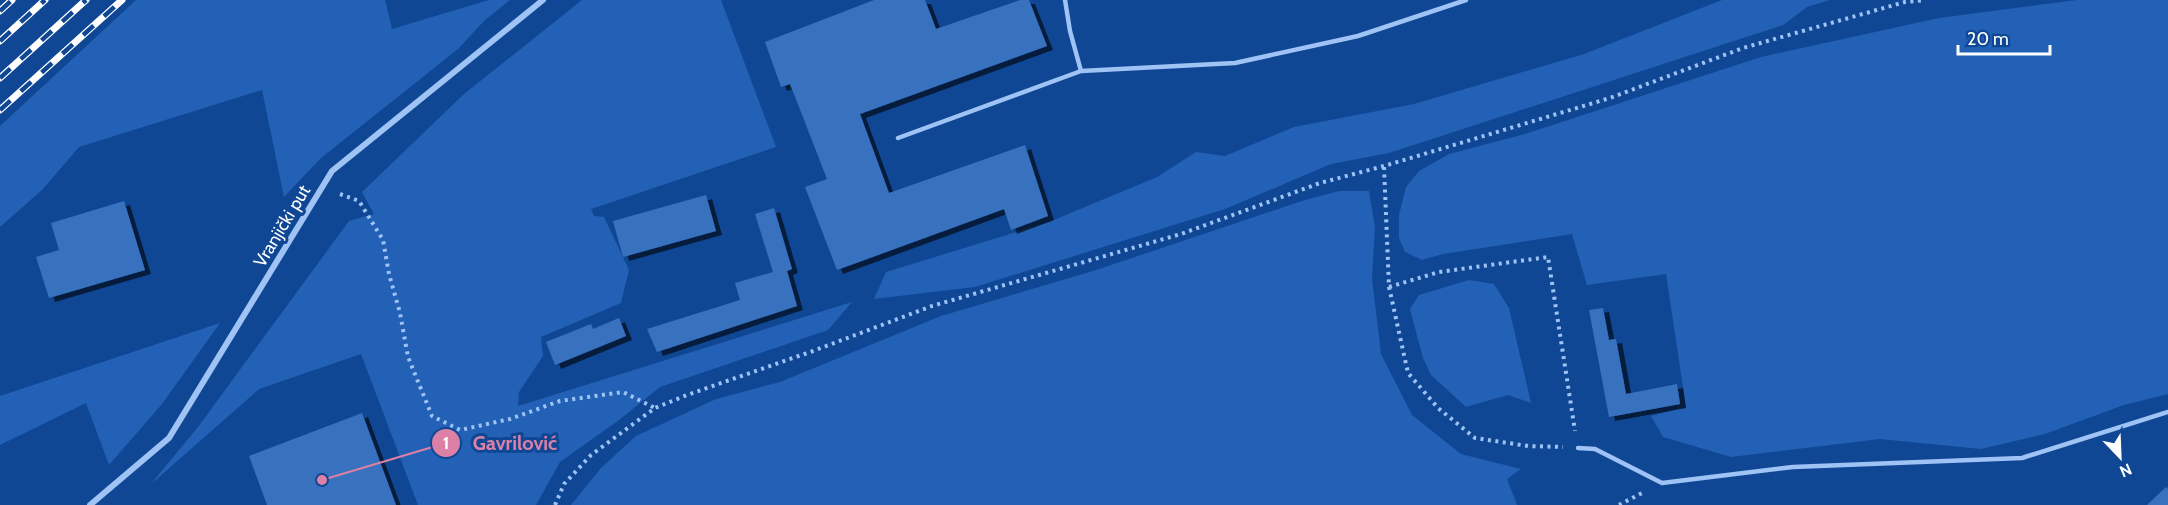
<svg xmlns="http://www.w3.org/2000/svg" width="2168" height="505" viewBox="0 0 2168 505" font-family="Cabin,sans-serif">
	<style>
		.green { fill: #2261b5 }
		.building { fill: #3871be; filter: url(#shadow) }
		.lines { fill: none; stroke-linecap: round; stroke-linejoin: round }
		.path { stroke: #9ec3f4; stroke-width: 4; stroke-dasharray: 3 4.5; stroke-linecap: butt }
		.lane { stroke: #9ec3f4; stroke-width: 4.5 }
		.street { stroke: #9ec3f4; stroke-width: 6 }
		.rail-casing { stroke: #fff; stroke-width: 7 }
		.rail { stroke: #0f4795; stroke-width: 4.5; stroke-dasharray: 14; stroke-linecap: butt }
		.labels { text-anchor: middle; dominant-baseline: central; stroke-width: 6; stroke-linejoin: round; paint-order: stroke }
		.street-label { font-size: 18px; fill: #fff; stroke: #0f4795 }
		.leader { fill: none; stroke: #dd80a5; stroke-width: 2 }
		.callout-dot { fill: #dd80a5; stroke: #0f4795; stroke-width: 2 }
		.mark-label { font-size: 18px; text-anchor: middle; font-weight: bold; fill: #fff }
		.callout-label { font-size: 20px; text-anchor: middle; font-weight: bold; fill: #dd80a5; stroke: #0f4795; stroke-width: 6; stroke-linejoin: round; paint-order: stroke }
	</style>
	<defs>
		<filter id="shadow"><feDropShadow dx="6" dy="4" stdDeviation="0" flood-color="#0009"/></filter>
	</defs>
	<rect width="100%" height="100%" fill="#0f4795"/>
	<path class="green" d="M136,0H385L392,29L489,0H510L485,20L458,49L321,158L284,197L262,90L79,147L43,189L0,227V126Z
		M582,0H721L776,147L591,209L594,216L604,217L629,270L621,303L541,337L543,356L519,392L518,406L852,302L828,330L660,387L619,420L560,462L536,505H418L361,354L259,389L150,485L198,427L349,221L374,214L362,192L464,94Z
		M1722,0H1830L1807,7L1783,25L1389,153L1331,164L1225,209L975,287L874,299L886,272L1049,222L1157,177L1196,152L1225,156L1294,127L1414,104L1584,54Z
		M2077,0H2168V394L2124,405L2045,434L1981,449L1880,439L1731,457L1663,437L1651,416L1686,407L1666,274L1587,285L1572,234L1443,254L1422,260L1405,252L1399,238V215L1406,187L1419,171L1449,154L1525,134L1761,57L1939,18Z
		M1339,191H1369L1375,228L1372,278L1381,354L1412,415L1461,454L1521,469L1507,479L1517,505H571L601,468L636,436L716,399L780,382L941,316L1093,271L1305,200Z
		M1469,280L1494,284L1509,308L1531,403L1508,395L1466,407L1431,375L1423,358L1410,309L1419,295Z
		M220,323L162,404L109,465L86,403L0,445V396Z"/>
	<path class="building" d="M874,0H925L936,29L1020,0H1029L1047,46L860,114L889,193L1025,145L1048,216L1011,230L1004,209L837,270L805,187L827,179L790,84L781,87L765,42Z
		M706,195L716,231L623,257L613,221Z
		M124,201L145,270L49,298L36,257L59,250L51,223Z
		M774,208L792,269L787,271L797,306L657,352L647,329L740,300L735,283L773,272L755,214Z
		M1603,308L1609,340L1616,339L1626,394L1677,384L1680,404L1609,417L1589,310Z
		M619,318L626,336L555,365L546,342L591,324L593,329Z
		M362,413L396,505H267L249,456Z
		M2166,487L2168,489V505H2147Z"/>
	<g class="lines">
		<path class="path" d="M1384,167L1389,287L1408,373L1438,408L1475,438L1528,446L1563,447
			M340,194L359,201L383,240L389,274L400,313L408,357L432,416L460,430L510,419L560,401L623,392L655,408
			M1389,287L1439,272L1548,257L1575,431
			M555,505L564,484L591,455L655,408L687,395L813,351L932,306L1181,234L1320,183L1384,166L1610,98L1743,48L1905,2L1925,0
			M1619,505L1642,493"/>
		<path class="lane" d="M1065,0L1070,31L1081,71L1235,63L1358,36L1466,0
			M898,138L1081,71
			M1578,448L1595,449L1662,483L1793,467L2022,458L2168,412"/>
		<path class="street" d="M90,505L169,438L332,171L543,0"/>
		<defs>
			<path id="rail" d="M0,11L12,0
				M0,41L45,0
				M0,78L86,0
				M0,110L122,0"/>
		</defs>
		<use href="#rail" class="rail-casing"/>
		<use href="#rail" class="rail"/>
	</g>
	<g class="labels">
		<g class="street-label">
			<text transform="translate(282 226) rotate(-59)">Vranjički put</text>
		</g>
	</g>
	<path class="leader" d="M322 480L446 443"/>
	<g class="callout-dot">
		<circle cx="322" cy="480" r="6"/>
		<circle cx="446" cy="443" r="15"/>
	</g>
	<g class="mark-label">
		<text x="446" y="449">1</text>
	</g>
	<g class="callout-label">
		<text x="515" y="450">Gavrilović</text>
	</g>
	<g transform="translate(2120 457) rotate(157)" stroke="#0f4795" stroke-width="4.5" paint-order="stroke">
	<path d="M0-4.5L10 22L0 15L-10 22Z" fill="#ffffff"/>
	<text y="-9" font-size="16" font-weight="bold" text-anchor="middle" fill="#ffffff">N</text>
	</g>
	<path d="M1958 45v9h92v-9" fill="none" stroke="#ffffff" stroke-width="3"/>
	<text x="1967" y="45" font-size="18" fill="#ffffff" stroke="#0f4795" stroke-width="4.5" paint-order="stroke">20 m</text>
</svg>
